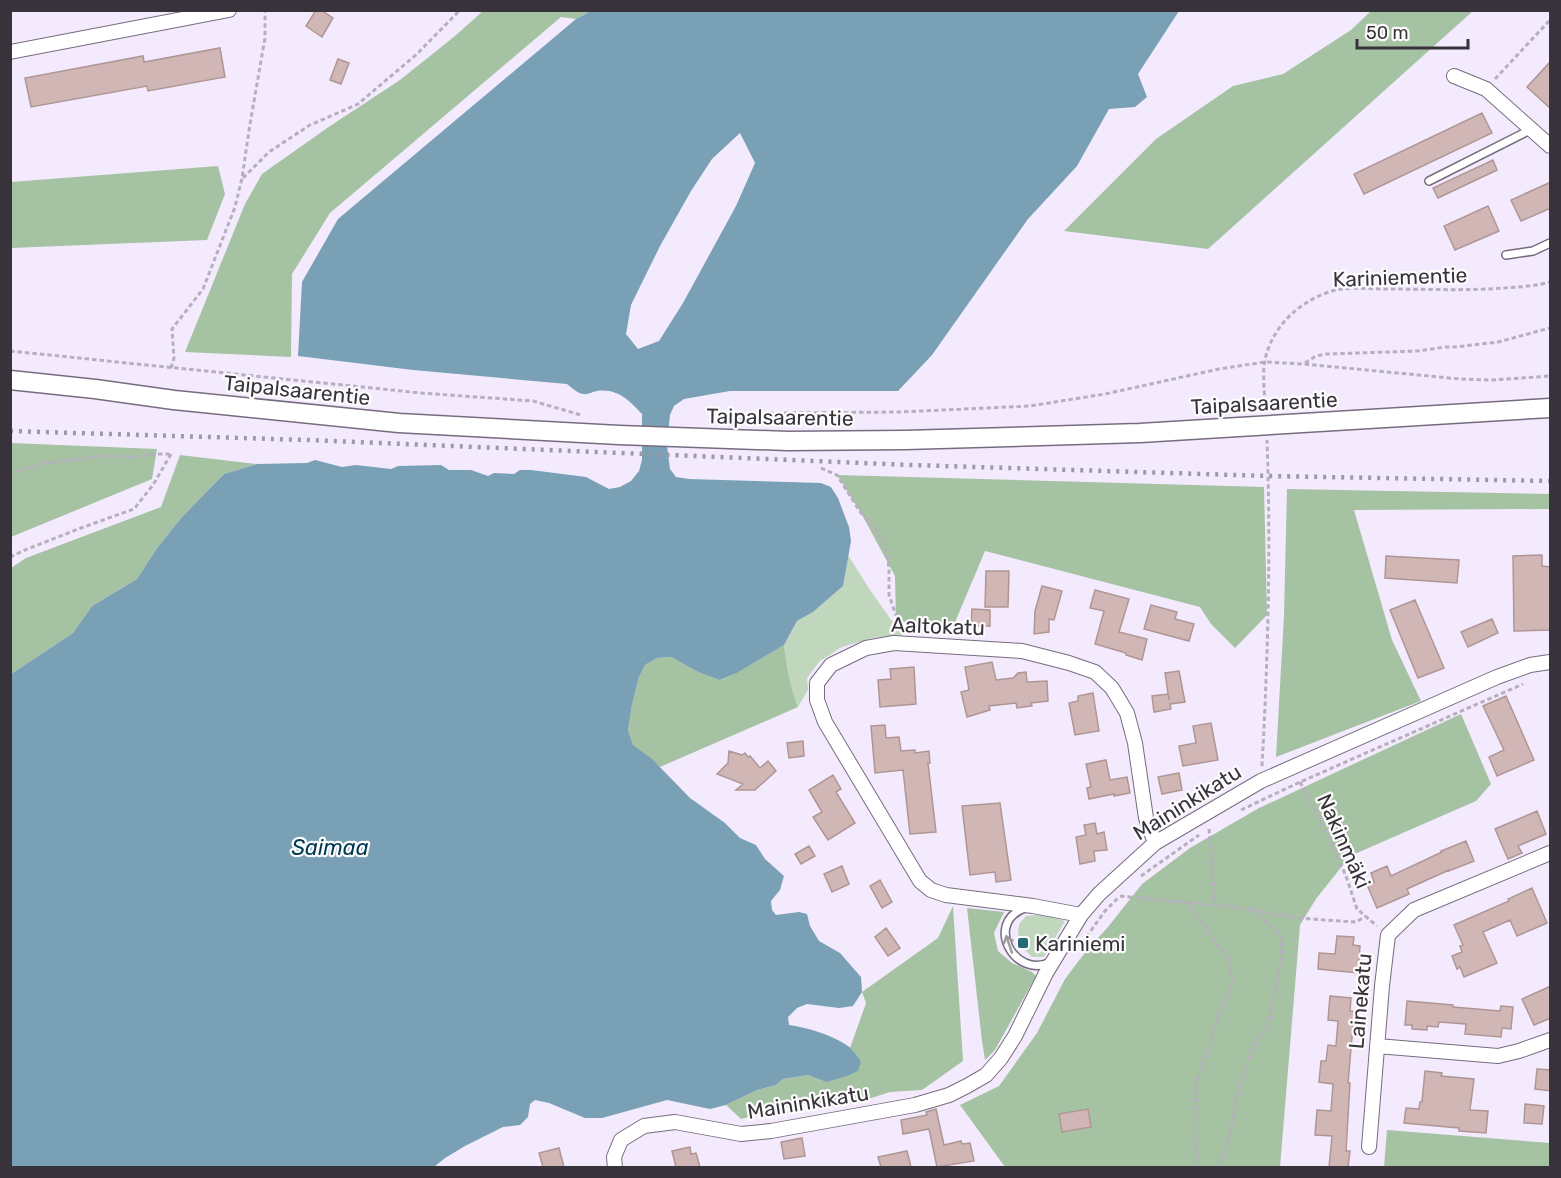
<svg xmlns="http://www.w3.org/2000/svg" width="1561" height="1178" viewBox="0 0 1561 1178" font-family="Rubik,sans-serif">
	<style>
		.green { fill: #c0d7be }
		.forest { fill: #a5c2a3 }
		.water { fill: #79a0b5; fill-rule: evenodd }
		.building { fill: #d0b6b5; stroke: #af9695; stroke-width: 1.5 }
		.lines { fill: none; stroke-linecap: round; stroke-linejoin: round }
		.lane-casing { stroke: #766c7e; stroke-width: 10 }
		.street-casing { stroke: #766c7e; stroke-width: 16 }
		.secondary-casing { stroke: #766c7e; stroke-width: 21 }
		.path { stroke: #b7afbf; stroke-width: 3; stroke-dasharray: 4.5 3; stroke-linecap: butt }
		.lane { stroke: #fff; stroke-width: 7 }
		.street { stroke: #fff; stroke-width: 14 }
		.secondary { stroke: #fff; stroke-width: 18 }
		.rail { stroke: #9e97a5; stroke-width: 4.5; stroke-dasharray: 3 6; stroke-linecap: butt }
		.oneway { stroke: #9c999d }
		.poi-dot { fill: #236c77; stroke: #fcfcfc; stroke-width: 2 }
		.labels { text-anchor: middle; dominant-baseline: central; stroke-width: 4.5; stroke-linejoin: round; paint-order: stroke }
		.street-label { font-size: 21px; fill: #38333b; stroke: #fcfcfc }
		.poi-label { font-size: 21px; fill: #38333b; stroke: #fcfcfc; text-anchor: start }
		.water-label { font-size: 22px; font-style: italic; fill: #00394f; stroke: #fcfcfc }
	</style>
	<rect width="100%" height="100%" fill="#f4eafe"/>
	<path class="green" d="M848,555L870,590L902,635L872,638L842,647L820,661L807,678L808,690L798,707L791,691L786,669L784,645L797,621L813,612L843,586Z
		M1035,915H1045L1065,921L1044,957H1032L1023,948L1018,935L1019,924L1026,916Z"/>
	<path class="forest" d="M483,11H591L576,19L561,17L330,213L292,274L291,357L185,352L245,204L262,174L330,126L400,80L455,36Z
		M1371,11H1473L1208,249L1064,231L1156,139L1233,86L1283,74L1351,30Z
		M218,166L225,194L207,240L11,248V182Z
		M11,443L157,449L152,479L11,537Z
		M180,455L257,464L224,474L182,517L157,548L137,579L92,606L73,633L11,674V568L26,558L161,507Z
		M837,475L1264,487L1267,615L1235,648L1211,624L1200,607L985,551L953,627L896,621L895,576L861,513Z
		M1287,489L1550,494V509L1354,510L1392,640L1421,701L1276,757L1284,615Z
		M784,645C786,667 790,686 798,707L660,767L633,745L628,730L632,705L639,677L645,665L657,658L671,657L698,672L721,680L737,673Z
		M1461,714L1491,784L1476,801L1350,856L1316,899L1300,925L1280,1167L1034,1168L1032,1166L1005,1167L960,1105L999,1086L1037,1033L1065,979L1087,950L1108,927L1142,884L1190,848L1259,808Z
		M953,906L963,1061L922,1090L890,1092L859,1102L830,1107L800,1103L741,1119L726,1105L757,1090L776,1085L783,1079L808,1075L826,1082L861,1061L850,1048L866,1003L862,992L938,938Z
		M967,908L1004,912L994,933L998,951L1012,963L1032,972L1036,976L995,1050L985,1060L982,1041Z
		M1387,1130L1550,1143V1167H1384Z"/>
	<path class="water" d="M591,11H1179L1138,74L1147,97L1135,107L1109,109L1077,166L1028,219L932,355L898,391H730L684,399L674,406L670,415L667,446L670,469L676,477L689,479L821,483L831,487L838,498L849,527L851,541L843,586L813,612L797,621L784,645L737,673L720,680L698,672L671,657L657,658L645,665L639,677L632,705L628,730L633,745L652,759L690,798L725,823L740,838L756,845L765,859L784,876L780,890L771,901L772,910L776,915L799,912L807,914L810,926L819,941L840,953L861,977L862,992L853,1006L839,1008L807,1004L797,1008L788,1017L789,1025C809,1028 832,1035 848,1046C853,1050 857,1056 861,1061L858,1071L847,1076L826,1082L808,1075L783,1079L776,1085L757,1090L726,1105L710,1109L667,1100L602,1118H585L549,1103L535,1100L530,1104L528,1117L520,1125L503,1127L465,1146L445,1158L434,1167L11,1168V674L73,633L92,606L137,579L157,548L182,517L224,474L257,464L307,463L315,460L342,467L356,465L391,469L398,466L441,465L449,470H471L488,476L494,473L514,474L520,470H531L586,477L609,489L620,487L631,481L639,471L642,460V414C629,400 617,388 597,391C591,392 588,395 583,394C577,393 571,387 567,384L413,370L298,356L302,282L338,219L576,19ZM740,133L755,163L736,206L683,303L659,341L638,349L626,334L631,305L660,246L691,191L712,159Z"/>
	<path class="building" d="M316,10H321L333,18L322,37L306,26Z
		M220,48L225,77L148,91L147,86L31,107L25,78L143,56L144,62Z
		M338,59L349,63L341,84L330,80Z
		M1551,61V109L1527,87Z
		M1482,113L1492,133L1364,194L1354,174Z
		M1493,160L1497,170L1438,198L1433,188Z
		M1551,182V208L1521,221L1511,200Z
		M1488,206L1499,231L1455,250L1444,226Z
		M1542,555V566L1551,567V630L1514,631L1513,556Z
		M1386,556L1459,560L1457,583L1385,578Z
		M986,571H1009L1008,607H985Z
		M1042,586L1062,591L1054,620L1049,619V632L1034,634L1035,611Z
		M1095,590L1129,599L1119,632L1147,639L1142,660L1126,655V653L1095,644L1104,611L1090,608Z
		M1415,600L1444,668L1418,678L1390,610Z
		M1151,605L1177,612L1175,619L1194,624L1189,641L1144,629Z
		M972,609L990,610V626H971Z
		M1492,619L1498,633L1468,647L1461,632Z
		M992,662L996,680L1013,678L1018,673L1026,672L1027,682L1047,681L1048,701L1031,703L1032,706L1017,708L1016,703L989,706L990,710L967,717L961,692L969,690L965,667Z
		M914,667L916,704L880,707L878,680L891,679L890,669Z
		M1179,671L1185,702L1170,704L1171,709L1154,712L1152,696L1168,694L1169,700L1165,673Z
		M1093,693L1099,731L1075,735L1069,703L1078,701V696Z
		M1506,696L1534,760L1497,776L1489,757L1504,750L1483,706Z
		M1211,723L1218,760L1183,766L1179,746L1196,743L1193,726Z
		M885,725L886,738L899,737L901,751L915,750V753L929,751L930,763H928L936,832L910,834L903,770L875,773L871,726Z
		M803,741L804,756L789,758L787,743Z
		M729,751L742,755L745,753L748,757L750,756L760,768L768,761L776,771L755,790H736L743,784L717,774L728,763Z
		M1106,760L1110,780L1127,777L1130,793L1114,796V794L1089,799L1087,788L1091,787L1086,764Z
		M1179,773L1182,790L1162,794L1158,777Z
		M833,775L841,789L836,792L855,823L828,840L813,817L822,812L809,790Z
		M1000,803L1011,880L996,882L995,872L970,875L962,806Z
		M1537,811L1546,834L1518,846L1522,853L1508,859L1495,829Z
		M1095,823L1097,834L1104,832L1107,850L1094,851L1095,861L1080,864L1076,837L1086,835L1084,825Z
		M1466,841L1474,861L1449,871V870L1407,889L1409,894L1377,908L1367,885L1374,882L1371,873L1387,866L1391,876L1442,852L1441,851Z
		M809,846L815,856L801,864L795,854Z
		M842,866L849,884L832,892L824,874Z
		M880,880L892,902L882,908L870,886Z
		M1532,888L1547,923L1517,936L1510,920L1483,932L1497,963L1464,977L1460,967L1457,969L1452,956L1462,952L1460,946L1463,945L1454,925L1509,901L1508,899Z
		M886,928L900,948L888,956L875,937Z
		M1337,936L1354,937L1353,945L1360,946L1358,973L1318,969L1319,953L1335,954Z
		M1551,986V1018L1534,1025L1522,999Z
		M1330,996L1351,998L1350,1011L1358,1012L1357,1026H1353L1348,1083H1350L1346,1151H1350L1348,1167H1329L1332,1136L1315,1135L1317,1110L1331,1111L1333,1084L1319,1082L1321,1061H1326L1328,1045L1336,1046L1338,1021L1328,1020Z
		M1407,1001L1453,1005V1007L1500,1011L1501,1006L1513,1007L1511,1029L1502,1028L1501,1037L1465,1034L1466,1024L1439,1022L1438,1027L1427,1026V1030L1412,1029V1025H1405Z
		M1537,1069L1551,1070V1091L1535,1089Z
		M1425,1071L1442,1073L1441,1076L1474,1079L1470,1110L1488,1111L1486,1133L1459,1131V1128L1404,1123L1406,1108L1419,1109L1420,1102H1422Z
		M1525,1104L1544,1106L1542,1124L1524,1123Z
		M936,1109L944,1145L961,1141L962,1144L970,1143L974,1161L937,1167L929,1129L903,1134L901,1120L927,1115L926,1112Z
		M1088,1109L1091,1127L1062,1132L1059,1114Z
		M802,1138L805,1156L784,1159L781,1142Z
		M690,1147L691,1154L696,1153L700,1167H676L672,1151Z
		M559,1148L564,1167H543L539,1153Z
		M907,1151L911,1167H881L878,1157Z"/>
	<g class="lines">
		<defs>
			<path id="lane" d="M1429,181L1532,129
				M1506,255L1533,251L1550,243
				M1025,908C984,922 1014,980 1051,962"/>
			<path id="street" d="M10,52L229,10
				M1454,76L1486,89L1550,146
				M1081,915L1033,906L946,895L931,890L920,881L825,722L817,700V683L831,665L866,648L894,643L1022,651L1069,663L1095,672L1112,688L1127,713L1135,743L1146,818L1155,843
				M1377,1046L1498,1056L1519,1051L1550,1040
				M1369,1147L1382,986L1388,935L1414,910L1550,853
				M615,1168L614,1157L621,1140L644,1126L675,1122L741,1134L771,1131L915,1105L949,1095L967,1086L986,1075L1001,1058L1015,1036L1046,973L1081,915L1099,894L1155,843L1261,781L1497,677L1530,665L1550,662"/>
			<path id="secondary" d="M10,380L95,389L174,400L399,423L619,435L788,441L905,440L1140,433L1550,408"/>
		</defs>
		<use href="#lane" class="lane-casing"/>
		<use href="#street" class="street-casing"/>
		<use href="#secondary" class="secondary-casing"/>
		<path class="path" d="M1495,79L1550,20
			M243,178L269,152L310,125L358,104L417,54L460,10
			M10,351L421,393L533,401L581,415
			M1305,363L1316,356L1326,354L1418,351L1445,347H1455L1498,342L1550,328
			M171,368L174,358L172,329L203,289L235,207L242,178L250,124L265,38V10
			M1265,410C1265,394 1262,375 1265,360C1272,325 1303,298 1336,290C1352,287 1370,289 1387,289C1426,289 1466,291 1505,288C1520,287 1536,286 1550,282
			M725,422L768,413L900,412L1030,406L1105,394L1219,369L1265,362L1304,364L1460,379L1492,380L1550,376
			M821,468L837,475L861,513L876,529L887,552L889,569V595L899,624L903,629
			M10,473L45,463L104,456L136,457L156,454H169
			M10,557L25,550L81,528L134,509L153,485L171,454
			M1262,766C1268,657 1271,549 1267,440
			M1300,782L1323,826L1346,876L1357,909L1377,926
			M1241,810L1300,782L1523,684
			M1209,829L1215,904
			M1141,876L1199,835
			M1120,896L1241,908L1297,918L1356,922L1366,916
			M1186,901L1227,957L1233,980L1218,1019L1196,1086L1194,1139L1200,1168
			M1082,943L1105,911L1119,897
			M1219,1168L1228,1141L1238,1092L1253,1045L1268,1025L1282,958L1281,934L1254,910"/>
		<use href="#lane" class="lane"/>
		<use href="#street" class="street"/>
		<use href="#secondary" class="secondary"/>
		<path class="rail" d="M10,431L308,440L911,465L1268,476L1550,481"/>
	</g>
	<defs><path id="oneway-shaft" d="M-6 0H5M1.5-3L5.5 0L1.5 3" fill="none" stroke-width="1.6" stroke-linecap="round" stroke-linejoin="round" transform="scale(1.5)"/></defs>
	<use class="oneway" href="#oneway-shaft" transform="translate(1009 944) rotate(-109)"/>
	<rect class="poi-dot" x="1017" y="937" width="12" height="12" rx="3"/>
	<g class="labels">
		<g class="street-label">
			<text transform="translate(1400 277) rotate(-2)">Kariniementie</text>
			<text transform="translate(297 390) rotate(6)">Taipalsaarentie</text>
			<text transform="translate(1264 403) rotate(-3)">Taipalsaarentie</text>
			<text transform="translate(780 417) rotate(1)">Taipalsaarentie</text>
			<text transform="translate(938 626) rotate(2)">Aaltokatu</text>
			<text transform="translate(1187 802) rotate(-32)">Maininkikatu</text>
			<text transform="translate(1344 841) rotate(66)">Nakinmäki</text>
			<text transform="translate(1360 1001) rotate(-85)">Lainekatu</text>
			<text transform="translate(808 1102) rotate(-9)">Maininkikatu</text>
		</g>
		<g class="poi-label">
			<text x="1035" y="943">Kariniemi</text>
		</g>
		<g class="water-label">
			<text x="330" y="847">Saimaa</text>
		</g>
	</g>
	<rect width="1561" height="1178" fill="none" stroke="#38333b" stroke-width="24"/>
	<path d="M1357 39v9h111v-9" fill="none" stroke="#38333b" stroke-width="3"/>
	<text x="1366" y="39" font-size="18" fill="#38333b" stroke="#fcfcfc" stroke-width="4.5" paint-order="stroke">50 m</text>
</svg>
